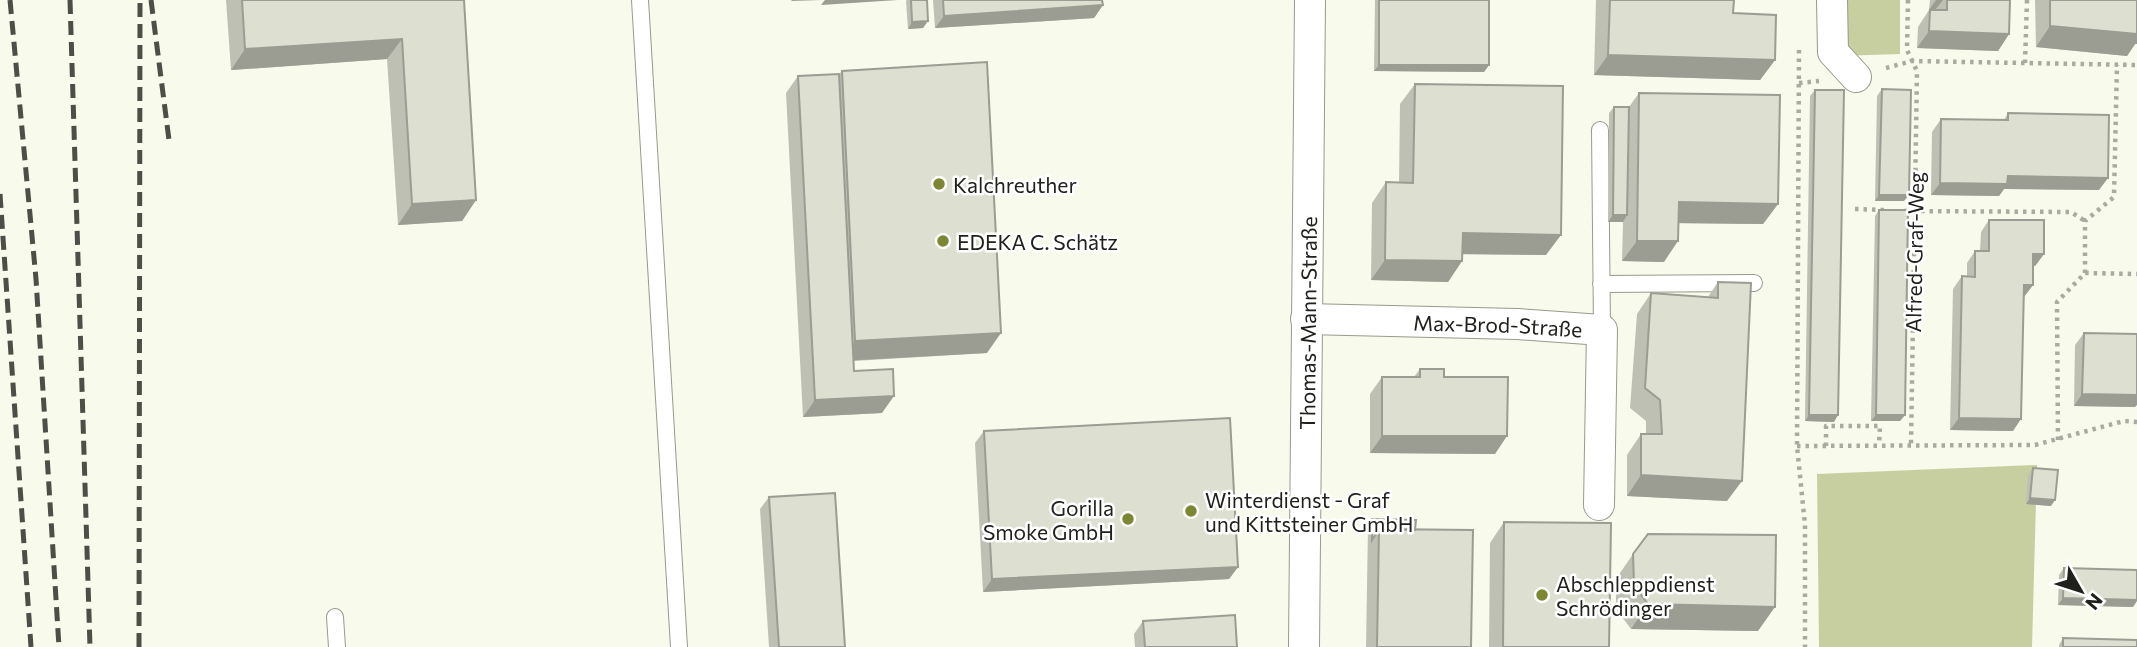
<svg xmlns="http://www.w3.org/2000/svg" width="2137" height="647" viewBox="0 0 2137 647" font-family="Commissioner,sans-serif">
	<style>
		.green { fill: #c7cfa1 }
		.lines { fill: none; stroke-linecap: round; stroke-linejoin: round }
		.lane-casing { stroke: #979a8c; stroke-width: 18 }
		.street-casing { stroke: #979a8c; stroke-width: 32 }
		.path { stroke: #a9aba0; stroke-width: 4.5; stroke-dasharray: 3.5 5; stroke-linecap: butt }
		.lane { stroke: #fff; stroke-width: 16 }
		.street { stroke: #fff; stroke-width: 30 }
		.rail { stroke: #4d4e47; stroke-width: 5; stroke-dasharray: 14 7; stroke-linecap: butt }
		.wall { fill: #bec0b4 }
		.shaded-wall { fill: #9b9c92 }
		.building { fill: #dddfd1; stroke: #9b9c92; stroke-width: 2 }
		.poi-dot { fill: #7c8633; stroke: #fff; stroke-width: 2.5 }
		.labels { text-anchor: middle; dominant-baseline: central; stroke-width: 5; stroke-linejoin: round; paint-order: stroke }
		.poi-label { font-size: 21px; fill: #20211c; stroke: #fff; text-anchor: start }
		.street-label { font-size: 21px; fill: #20211c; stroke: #fff }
	</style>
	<rect width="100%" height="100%" fill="#f8faec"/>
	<path class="green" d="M1839,0H1900V54L1838,56Z
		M2037,465L2032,647H1819L1817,474Z"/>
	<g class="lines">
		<defs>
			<path id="lane" d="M640,0L679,647
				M1600,130L1602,330
				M1601,284L1754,283
				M335,617L337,647"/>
			<g id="street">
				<path d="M1832,0L1833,52L1856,77"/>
				<path id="s1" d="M1306,319L1517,324L1602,330L1599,505"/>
				<path id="s2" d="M1304,647L1310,0"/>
			</g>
		</defs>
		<use href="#lane" class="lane-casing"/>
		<use href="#street" class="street-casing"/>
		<path class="path" d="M1908,0L1907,50L1917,71L1911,445
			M1799,50L1797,446L1805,525V647
			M2025,63L2027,0
			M1886,68L1912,61L2137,65
			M1799,83L1819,81
			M1855,209L1884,210
			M1904,211L2071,212L2085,221
			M2085,273V221L2114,197L2117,65
			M2058,440L2057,302L2085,273L2137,274
			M1797,446L2035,445L2124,421L2137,422
			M1826,446V426H1880L1879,445"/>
		<use href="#lane" class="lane"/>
		<use href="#street" class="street"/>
		<path class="rail" d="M10,0L36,279L59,647
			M70,0L90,647
			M151,0L169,140
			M0,194L31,647
			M139,647L140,0"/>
	</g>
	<path class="wall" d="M226,0H464L476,200L462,221L398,225L387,59L231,70Z
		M907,0H927L923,28L908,29L906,1Z
		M933,0H1102L1103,5L1094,18L935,28Z
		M1375,0H1489V65L1484,72L1374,71Z
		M1596,0H1734L1733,13L1775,60L1760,80L1594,75Z
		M1930,0H2010L2009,34L1998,51L1917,48L1918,27L1929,10Z
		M2035,0H2137V44H2135L2127,56L2036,47Z
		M842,71L987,353L854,361V371L882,413L803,417L786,93L798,76L839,74Z
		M1415,84L1546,255L1462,254V261L1448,282L1371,280L1372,203L1386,182L1399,183L1400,104Z
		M1882,89L1904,201H1875L1877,96Z
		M1815,90L1834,422L1805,421L1810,96Z
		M1639,93L1778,204L1763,224L1678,223L1664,262L1622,261L1623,222H1608L1609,113L1614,107H1629Z
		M2008,113L2099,190L2004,189L1999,196L1931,195L1932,132L1941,119L2004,120Z
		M1879,210L1905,415L1900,421H1871L1875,216Z
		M1989,220L2044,254L2035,266H2033V285L2023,297L2013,431L1950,430L1953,289L1962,276H1967V263L1975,251H1980L1981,232Z
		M1718,282L1727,501L1627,496V455L1641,434H1646V421L1630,408L1637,314L1651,293L1708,297Z
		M2084,333L2135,407L2074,406L2075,345Z
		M1420,369L1444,377L1495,454L1370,453V394L1382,377H1414Z
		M984,431L1238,567L1229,579L983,592L975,443Z
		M2033,468L2051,506L2026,504L2028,475Z
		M769,497L845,647H769L760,509Z
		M1372,519L1415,530L1471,647H1366L1368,526Z
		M1504,522L1609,647H1489L1490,543Z
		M1633,554L1758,631L1631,629L1616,609V579Z
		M2064,568L2133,607L2058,605L2059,575Z
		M1143,621L1237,647H1135L1134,634Z
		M2063,638L2137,647H2059V645Z"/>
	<path class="shaded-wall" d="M792,0H821L791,1Z
		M825,0H898L821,5Z
		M1936,0H1943L1935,10H1929Z
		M1103,5L1094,18L935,28L944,16Z
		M928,21L923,28L908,29L912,22Z
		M2050,26L2137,34V44H2135L2127,56L2036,47Z
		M1929,31L2009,34L1998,51L1917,48Z
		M402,39L387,59L231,70L245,49Z
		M1608,55L1775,60L1760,80L1594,75Z
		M1379,65H1489L1484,72L1374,71Z
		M2008,176L2108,178L2099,190L2004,189L1999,196L1931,195L1940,183Z
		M1879,195H1909L1904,201H1875Z
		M476,200L462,221L398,225L412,204Z
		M1679,202L1778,204L1763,224L1664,223Z
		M1613,215H1627L1623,222H1608Z
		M1463,233L1561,235L1546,255L1448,254Z
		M1637,241H1678L1664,262L1622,261Z
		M2033,254H2044L2035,266H2025Z
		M1385,260L1462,261L1448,282L1371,280Z
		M2024,285H2033L2024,297H2015Z
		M1001,333L987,353L841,361L855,341Z
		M2082,394L2137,395V405L2135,407L2074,406Z
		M894,396L882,413L803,417L815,400Z
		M1809,415H1838L1834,422L1805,421Z
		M1876,415H1905L1900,421H1871Z
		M1959,418L2021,419L2013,431L1950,430Z
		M1382,436H1507L1495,454L1370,453Z
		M1641,475L1742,481L1727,501L1627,496Z
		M2030,498L2055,500L2051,506L2026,504Z
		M1238,567L1229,579L983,592L992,579Z
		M2063,598L2137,600V601L2133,607L2058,605Z
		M1648,604L1775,607L1758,631L1631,629Z"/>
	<path class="building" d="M242,0H464L476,200L412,204L402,39L245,49Z
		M911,0H927L928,21L912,22Z
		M943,0H1102L1103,5L944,16Z
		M1379,0H1489V65H1379Z
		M1610,0H1734L1733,13L1776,15L1775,60L1608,55Z
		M1947,0H2010L2009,34L1929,31L1930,10H1947Z
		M2050,0H2137V34L2050,26Z
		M987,62L1001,333L855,341L842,71Z
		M839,74L854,371L893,369L894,396L815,400L798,76Z
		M1415,84L1563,86L1561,235L1463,233L1462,261L1385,260L1386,182L1413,183Z
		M1882,89L1911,90L1909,195H1879Z
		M1815,90H1844L1838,415H1809Z
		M1639,93L1780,95L1778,204L1679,202L1678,241H1637Z
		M1614,107H1629L1627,215H1613Z
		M2008,113L2109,115L2108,178L2008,176L2007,184L1940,183L1941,119L2008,120Z
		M1879,210H1908L1905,415H1876Z
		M1989,220H2044V254H2033V285H2024L2021,419L1959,418L1962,276L1975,277V251H1989Z
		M1718,282L1751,283L1742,481L1641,475V434H1662L1660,400L1645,388L1651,293L1718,298Z
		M2084,333L2137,334V395L2082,394Z
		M1420,369H1444V377H1508L1507,436H1382V377H1420Z
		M1230,418L1238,567L992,579L984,431Z
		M2033,468L2058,470L2055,500L2030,498Z
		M835,493L845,647H779L769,497Z
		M1372,519L1416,520L1415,530L1379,529L1372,540Z
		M1504,522L1611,523L1609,647H1503Z
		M1379,529L1473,530L1471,647H1377Z
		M1648,534L1776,535L1775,607L1648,604L1634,585L1633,554Z
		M2064,568L2137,570V600L2063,598Z
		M1235,615L1237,647H1145L1143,621Z
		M2063,638L2137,640V647H2063Z"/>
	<g class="poi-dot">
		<circle cx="939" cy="184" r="7"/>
		<circle cx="943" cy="241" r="7"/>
		<circle cx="1191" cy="511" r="7"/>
		<circle cx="1128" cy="519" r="7"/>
		<circle cx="1542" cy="595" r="7"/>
	</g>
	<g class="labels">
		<g class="poi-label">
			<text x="953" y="184">Kalchreuther</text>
			<text x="957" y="241">EDEKA C. Schätz</text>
			<text x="1205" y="499">Winterdienst - Graf<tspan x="1205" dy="24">und Kittsteiner GmbH</tspan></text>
			<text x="1114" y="507" text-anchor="end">Gorilla<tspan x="1114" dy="24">Smoke GmbH</tspan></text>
			<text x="1556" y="583">Abschleppdienst<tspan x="1556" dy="24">Schrödinger</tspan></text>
		</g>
		<g class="street-label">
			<text transform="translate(1914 252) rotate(-89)">Alfred-Graf-Weg</text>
			<text stroke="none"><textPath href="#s2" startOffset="324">Thomas-Mann-Straße</textPath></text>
			<text stroke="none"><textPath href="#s1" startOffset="192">Max-Brod-Straße</textPath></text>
		</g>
	</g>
	<g transform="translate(2081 591) rotate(129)" stroke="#ffffff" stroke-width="5" paint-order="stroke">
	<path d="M0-5L12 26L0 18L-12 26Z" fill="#20211c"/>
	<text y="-10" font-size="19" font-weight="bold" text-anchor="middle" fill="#20211c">N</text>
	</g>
</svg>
